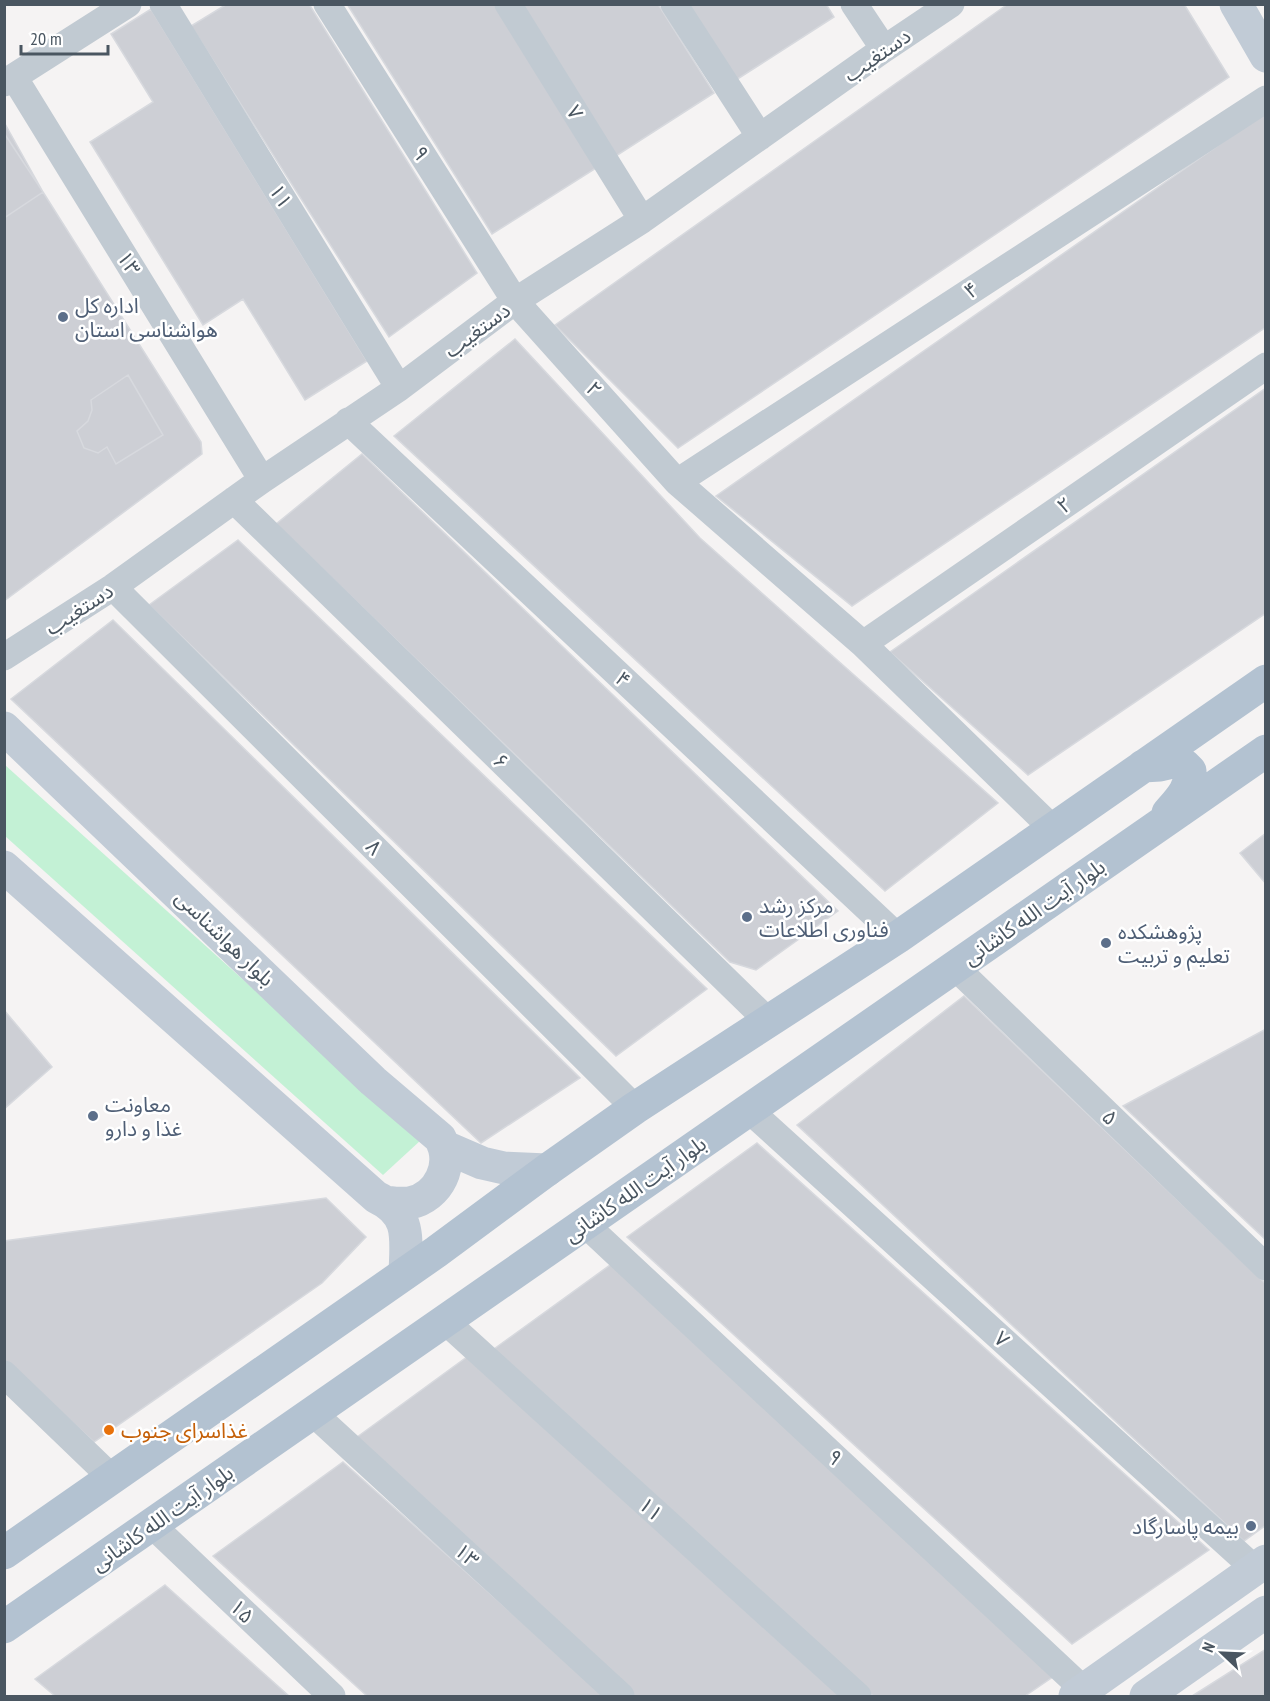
<svg xmlns="http://www.w3.org/2000/svg" width="1270" height="1701" viewBox="0 0 1270 1701" font-family="'PT Sans Narrow','Noto Sans Arabic',sans-serif">
	<style>
		.green { fill: #c3f1d5 }
		.building { fill: #cdcfd5; stroke: #d7d9de; stroke-width: 1.5 }
		.lines { fill: none; stroke-linecap: round; stroke-linejoin: round }
		.street { stroke: #c1cad2; stroke-width: 27 }
		.secondary { stroke: #c1cbd6; stroke-width: 33 }
		.primary { stroke: #b3c2d1; stroke-width: 33 }
		.service-dot { fill: #5c6f8a; stroke: #fff; stroke-width: 2 }
		.food-dot { fill: #e8710a; stroke: #fff; stroke-width: 2 }
		.labels { text-anchor: middle; dominant-baseline: central; stroke-width: 5; stroke-linejoin: round; paint-order: stroke }
		.street-label { font-size: 21px; fill: #4a5661; stroke: #fff }
		.service-label { font-size: 21px; fill: #4e5e75; stroke: #fff; text-anchor: start }
		.food-label { font-size: 21px; fill: #c56008; stroke: #fff; text-anchor: start }
	</style>
	<rect width="100%" height="100%" fill="#f5f3f3"/>
	<path class="green" d="M5,765L421,1140L383,1175L5,836Z"/>
	<path class="building" d="M227,4H309L477,273L389,337L191,26Z
		M347,4H504L604,163L492,234Z
		M500,4H658L714,93L602,165Z
		M668,4H826L834,17L722,89Z
		M1008,4H1184L1229,77L678,448L555,325Z
		M151,9L367,361L305,400L243,299L203,325L90,142L153,102L111,34Z
		M1266,112V327L852,606L716,496Z
		M4,122L43,192L201,442L202,454L4,601Z
		M4,133L43,192L4,218Z
		M515,339L700,538L998,803L885,891L394,436Z
		M128,375L163,435L116,464L107,447L98,453L84,448L77,431L88,421L92,410L91,400Z
		M1266,388V613L1028,775L890,652Z
		M362,454L838,911L756,970L730,962L276,524Z
		M238,540L707,989L616,1056L149,605Z
		M113,620L580,1078L481,1143L11,699Z
		M1266,833V884L1240,853Z
		M964,996L1266,1284V1525L1244,1541L797,1125Z
		M4,1010L52,1067L4,1109Z
		M1266,1029V1240L1123,1106Z
		M757,1143L1209,1550L1072,1644L627,1237Z
		M326,1198L366,1237L322,1283L94,1442L4,1360V1241Z
		M617,1260L1069,1666L1025,1696H861L487,1354Z
		M482,1346L873,1696H633L353,1440Z
		M343,1462L605,1696H367L213,1556Z
		M165,1585L289,1696H55L35,1679Z
		M1266,1649V1696H1192Z"/>
	<g class="lines">
		<path class="street" d="M163,4L399,388
			M327,4L515,301L677,482L863,644L1053,829
			M508,4L642,220
			M674,4L760,137
			M854,4L884,49
			M14,77L262,480
			M4,83L128,4
			M348,421L898,937
			M677,482L1266,99
			M234,500L768,1021
			M113,587L635,1108
			M863,644L1266,366
			M4,657L113,587L262,480L399,388L515,301L642,220L884,49L951,4
			M955,967L1266,1267
			M749,1110L1255,1569
			M585,1224L1084,1690
			M445,1321L858,1696
			M4,1374L112,1478
			M313,1413L621,1696
			M152,1525L332,1696"/>
		<path class="secondary" d="M1236,4L1266,56
			M4,728L373,1081L440,1138C455,1164 439,1197 410,1203C402,1204 394,1203 386,1202
			M4,867L376,1197C412,1214 406,1239 405,1273
			M445,1147L482,1163L504,1168L547,1170
			M1075,1696L1266,1561
			M1146,1696L1266,1612"/>
		<path class="primary" d="M1143,766L1160,765L1177,761L1184,765L1190,771C1191,789 1179,800 1168,813
			M4,1553L436,1252L547,1170L635,1108L898,937L1266,681
			M4,1627L1266,751"/>
	</g>
	<g class="service-dot">
		<circle cx="63" cy="317" r="6"/>
		<circle cx="747" cy="917" r="6"/>
		<circle cx="1106" cy="943" r="6"/>
		<circle cx="93" cy="1116" r="6"/>
		<circle cx="1251" cy="1526" r="6"/>
	</g>
	<circle class="food-dot" cx="109" cy="1430" r="6"/>
	<g class="labels">
		<g class="street-label">
			<text transform="translate(877 55) rotate(-35)">دستغیب</text>
			<text transform="translate(575 112) rotate(58)">۷</text>
			<text transform="translate(421 153) rotate(58)">۹</text>
			<text transform="translate(281 196) rotate(58)">۱۱</text>
			<text transform="translate(129 263) rotate(58)">۱۳</text>
			<text transform="translate(971 290) rotate(-33)">۴</text>
			<text transform="translate(477 330) rotate(-37)">دستغیب</text>
			<text transform="translate(594 389) rotate(48)">۲</text>
			<text transform="translate(1064 505) rotate(-35)">۲</text>
			<text transform="translate(79 609) rotate(-33)">دستغیب</text>
			<text transform="translate(623 679) rotate(43)">۴</text>
			<text transform="translate(501 761) rotate(44)">۶</text>
			<text transform="translate(374 847) rotate(45)">۸</text>
			<text transform="translate(1034 912) rotate(-35)">بلوار آیت الله کاشانی</text>
			<text transform="translate(225 938) rotate(44)">بلوار هواشناسی</text>
			<text transform="translate(1110 1117) rotate(44)">۵</text>
			<text transform="translate(635 1189) rotate(-35)">بلوار آیت الله کاشانی</text>
			<text transform="translate(1002 1339) rotate(42)">۷</text>
			<text transform="translate(835 1457) rotate(43)">۹</text>
			<text transform="translate(651 1509) rotate(42)">۱۱</text>
			<text transform="translate(162 1518) rotate(-35)">بلوار آیت الله کاشانی</text>
			<text transform="translate(467 1555) rotate(43)">۱۳</text>
			<text transform="translate(242 1611) rotate(44)">۱۵</text>
		</g>
		<g class="service-label">
			<text x="75" y="305">اداره کل<tspan x="75" dy="24">هواشناسی استان</tspan></text>
			<text x="759" y="905">مرکز رشد<tspan x="759" dy="24">فناوری اطلاعات</tspan></text>
			<text x="1118" y="931">پژوهشکده<tspan x="1118" dy="24">تعلیم و تربیت</tspan></text>
			<text x="105" y="1104">معاونت<tspan x="105" dy="24">غذا و دارو</tspan></text>
			<text x="1239" y="1526" text-anchor="end">بیمه پاسارگاد</text>
		</g>
		<g class="food-label">
			<text x="121" y="1430">غذاسرای جنوب</text>
		</g>
	</g>
	<rect width="1270" height="1701" fill="none" stroke="#4a5661" stroke-width="12"/>
	<g transform="translate(1222 1653) rotate(293)" stroke="#ffffff" stroke-width="4.5" paint-order="stroke">
	<path d="M0-4.5L10 22L0 15L-10 22Z" fill="#4a5661"/>
	<text y="-9" font-size="16" font-weight="bold" text-anchor="middle" fill="#4a5661">N</text>
	</g>
	<path d="M21 45v9h87v-9" fill="none" stroke="#4a5661" stroke-width="3"/>
	<text x="30" y="45" font-size="18" fill="#4a5661" stroke="#ffffff" stroke-width="4.5" paint-order="stroke">20 m</text>
</svg>
